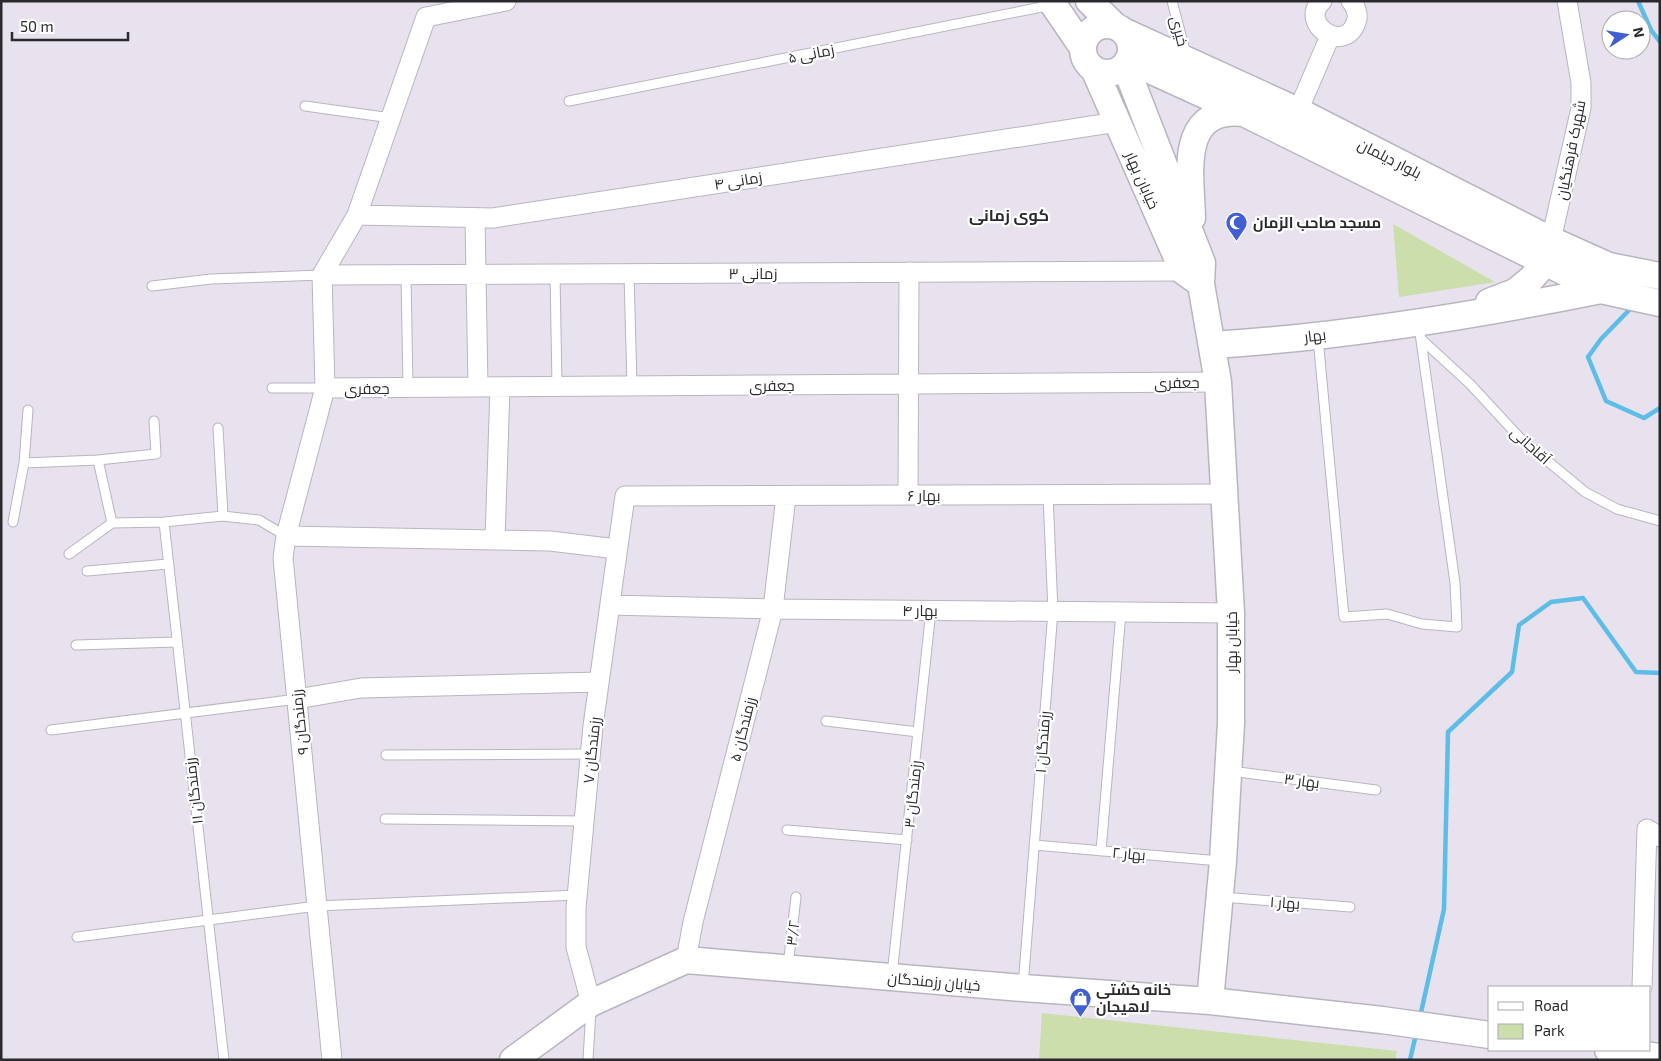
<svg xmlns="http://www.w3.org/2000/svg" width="1661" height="1061" viewBox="0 0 1661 1061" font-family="'Exo 2',Cairo,sans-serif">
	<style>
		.green { fill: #cbdeab }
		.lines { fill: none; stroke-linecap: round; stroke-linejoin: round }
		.stream { stroke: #5dbde7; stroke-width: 4.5 }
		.lane-casing { stroke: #b9b5c0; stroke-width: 11 }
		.street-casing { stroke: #b9b5c0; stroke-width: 21 }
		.secondary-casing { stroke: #b9b5c0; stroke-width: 29 }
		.lane { stroke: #fff; stroke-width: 9 }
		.street { stroke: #fff; stroke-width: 19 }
		.secondary { stroke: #fff; stroke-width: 26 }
		.labels { text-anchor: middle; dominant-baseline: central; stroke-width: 4.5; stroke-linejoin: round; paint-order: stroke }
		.street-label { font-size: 15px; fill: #2a292d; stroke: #fff }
		.poi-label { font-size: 15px; font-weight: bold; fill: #2a292d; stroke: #fff; text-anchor: start }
		.neighbourhood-label { font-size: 16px; font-weight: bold; fill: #2a292d; stroke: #fff }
	</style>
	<rect width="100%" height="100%" fill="#e7e2ee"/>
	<path class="green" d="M1393,224L1495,282H1496L1399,297Z
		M1042,1013L1397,1051L1395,1060H1039Z"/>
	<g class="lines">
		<path class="stream" d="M1638,1L1651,30L1660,42
			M1634,305L1601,339L1588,357L1606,401L1644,418L1660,408
			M1420,1017L1444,909L1448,732L1512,672L1519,625L1551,602L1583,598L1636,672L1660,673
			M1410,1060L1416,1034"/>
		<defs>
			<path id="lane" d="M1172,1L1186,54
				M569,101L1052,5
				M305,106L391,118
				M555,274L557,386
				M629,274L632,386
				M406,275L408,387
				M152,286L211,279L322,275
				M1318,338L1344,617L1387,614L1422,624L1457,627L1455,583L1419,326
				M1421,339L1470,384L1520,438L1585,492L1617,509L1660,521
				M272,388H325
				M28,410L24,463L98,460L112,523L164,522L223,516L259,520L286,536
				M218,428L223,516
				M98,460L156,454L154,421
				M13,522L24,463
				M164,522L224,1060
				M69,554L112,523
				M87,571L168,564
				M76,645L177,642
				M826,721L918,732
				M51,730L297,699
				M386,755L590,754
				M1231,771L1376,790
				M385,819L584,821
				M787,830L907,840
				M1034,845L1220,861
				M1101,851L1121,612
				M1222,897L1350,907
				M77,937L317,906L577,895
				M788,966L796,897
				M892,975L931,610
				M1023,986L1053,611L1048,495
				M588,1060L591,1008"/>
			<path id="street" d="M1322,1C1297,23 1347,58 1357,19C1358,13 1355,5 1351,1
				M1298,111L1330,36
				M357,215L493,218L1117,122
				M475,218L478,387
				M1551,240L1581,108V83L1567,1
				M322,275L1183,271
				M325,388L1218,382
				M908,495L909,272
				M286,536L550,541L617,549
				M495,540L500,387
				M610,605L773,609L1231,613
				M297,699L361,688L599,682
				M686,960L693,922L773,609L786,496
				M1642,987L1647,829L1660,837
				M591,1003L576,947V908L593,726L625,496L1224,494
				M332,1060L283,558L286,536L325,388L322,275L357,215L426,17L506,1"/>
			<path id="secondary" d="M1051,1L1083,48
				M1089,1L1115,26
				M1083 49a24 24 0 1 1 48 0a24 24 0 1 1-48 0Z
				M1123,31L1298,111L1551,240L1609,266L1660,276
				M1128,60L1244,113L1601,290L1660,303
				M1125,65L1202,263L1201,284L1218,382L1231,613V723L1223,861L1210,1001
				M1094,69L1183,271L1201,284
				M1192,218C1191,176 1177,106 1244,113
				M1489,302L1515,292L1531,279L1546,262L1549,247
				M1212,345C1343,337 1472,316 1601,290
				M1608,1050L1660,1057
				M513,1060L591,1003L686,960L1023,988L1210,1001L1382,1020L1490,1035"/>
		</defs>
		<use href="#lane" class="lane-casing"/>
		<use href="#street" class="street-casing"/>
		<use href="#secondary" class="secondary-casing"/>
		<use href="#lane" class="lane"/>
		<use href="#street" class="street"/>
		<use href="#secondary" class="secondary"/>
	</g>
	<defs>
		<symbol id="mosque-pin" viewBox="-11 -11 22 30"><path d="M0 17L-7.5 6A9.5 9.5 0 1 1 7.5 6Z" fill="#425fd2" stroke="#fff"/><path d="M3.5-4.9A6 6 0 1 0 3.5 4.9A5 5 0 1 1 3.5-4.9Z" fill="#fff"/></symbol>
		<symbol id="shop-pin" viewBox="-11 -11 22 30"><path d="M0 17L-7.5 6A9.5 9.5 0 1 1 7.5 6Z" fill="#425fd2" stroke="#fff"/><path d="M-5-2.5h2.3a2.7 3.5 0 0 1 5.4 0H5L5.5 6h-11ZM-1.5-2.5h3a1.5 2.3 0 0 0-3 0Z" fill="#fff"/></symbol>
	</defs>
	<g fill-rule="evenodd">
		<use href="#mosque-pin" x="1224" y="210" width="25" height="34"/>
		<use href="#shop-pin" x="1068" y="986" width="25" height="34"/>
	</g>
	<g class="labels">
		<g class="street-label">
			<text transform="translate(1180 31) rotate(75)">خیری</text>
			<text transform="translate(811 53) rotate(-11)">زمانی ۵</text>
			<text transform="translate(1570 150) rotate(-79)">شهرک فرهنگیان</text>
			<text transform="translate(1390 158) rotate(27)">بلوار دیلمان</text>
			<text transform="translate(738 180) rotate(-9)">زمانی ۴</text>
			<text transform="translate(1143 180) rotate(66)">خیابان بهار</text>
			<text x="753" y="273">زمانی ۳</text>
			<text transform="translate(1315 335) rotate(-7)">بهار</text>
			<text x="1177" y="382">جعفری</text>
			<text x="772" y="385">جعفری</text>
			<text x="367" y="388">جعفری</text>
			<text transform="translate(1531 445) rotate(42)">آقاجانی</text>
			<text x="924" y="495">بهار ۶</text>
			<text x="920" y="610">بهار ۴</text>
			<text transform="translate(1231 642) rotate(-90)">خیابان بهار</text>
			<text transform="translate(299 722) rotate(-96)">رزمندگان ۹</text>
			<text transform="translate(742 729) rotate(-76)">رزمندگان ۵</text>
			<text transform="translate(1042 742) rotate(-86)">رزمندگان ۱</text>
			<text transform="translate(591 750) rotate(-84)">رزمندگان ۷</text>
			<text transform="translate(1302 780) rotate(7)">بهار ۳</text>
			<text transform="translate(193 791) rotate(-97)">رزمندگان ۱۱</text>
			<text transform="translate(912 794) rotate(-84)">رزمندگان ۳</text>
			<text transform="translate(1129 853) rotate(5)">بهار ۲</text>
			<text transform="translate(1285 902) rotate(4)">بهار ۱</text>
			<text transform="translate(792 933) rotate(-83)">۳/۲</text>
			<text transform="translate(934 981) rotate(5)">خیابان رزمندگان</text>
		</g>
		<g class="poi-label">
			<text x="1253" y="222">مسجد صاحب الزمان</text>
			<text x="1096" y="989">خانه کشتی<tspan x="1096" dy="17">لاهیجان</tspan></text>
		</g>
		<g class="neighbourhood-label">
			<text x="1009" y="214">کوی زمانی</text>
		</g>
	</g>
	<rect width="1661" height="1061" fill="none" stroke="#2a292d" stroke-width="5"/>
	<rect x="1488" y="986" width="162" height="65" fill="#ffffff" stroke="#aaa9ab"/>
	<rect x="1498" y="1002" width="25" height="8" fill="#ffffff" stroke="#aaa9ab"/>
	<text x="1534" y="1011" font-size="15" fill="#2a292d">Road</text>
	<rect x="1498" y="1024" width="25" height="15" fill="#cbdeab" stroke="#aaa9ab"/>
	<text x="1534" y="1036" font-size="15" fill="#2a292d">Park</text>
	<g transform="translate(1626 35) rotate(78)"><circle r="24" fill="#ffffff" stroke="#aaa9ab"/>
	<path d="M0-4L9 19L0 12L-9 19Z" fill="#425fd2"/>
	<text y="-8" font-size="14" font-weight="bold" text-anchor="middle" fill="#2a292d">N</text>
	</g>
	<path d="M12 32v8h116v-8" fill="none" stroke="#2a292d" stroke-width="2.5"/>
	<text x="20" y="32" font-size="15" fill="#2a292d" stroke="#ffffff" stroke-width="4" paint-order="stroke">50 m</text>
</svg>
